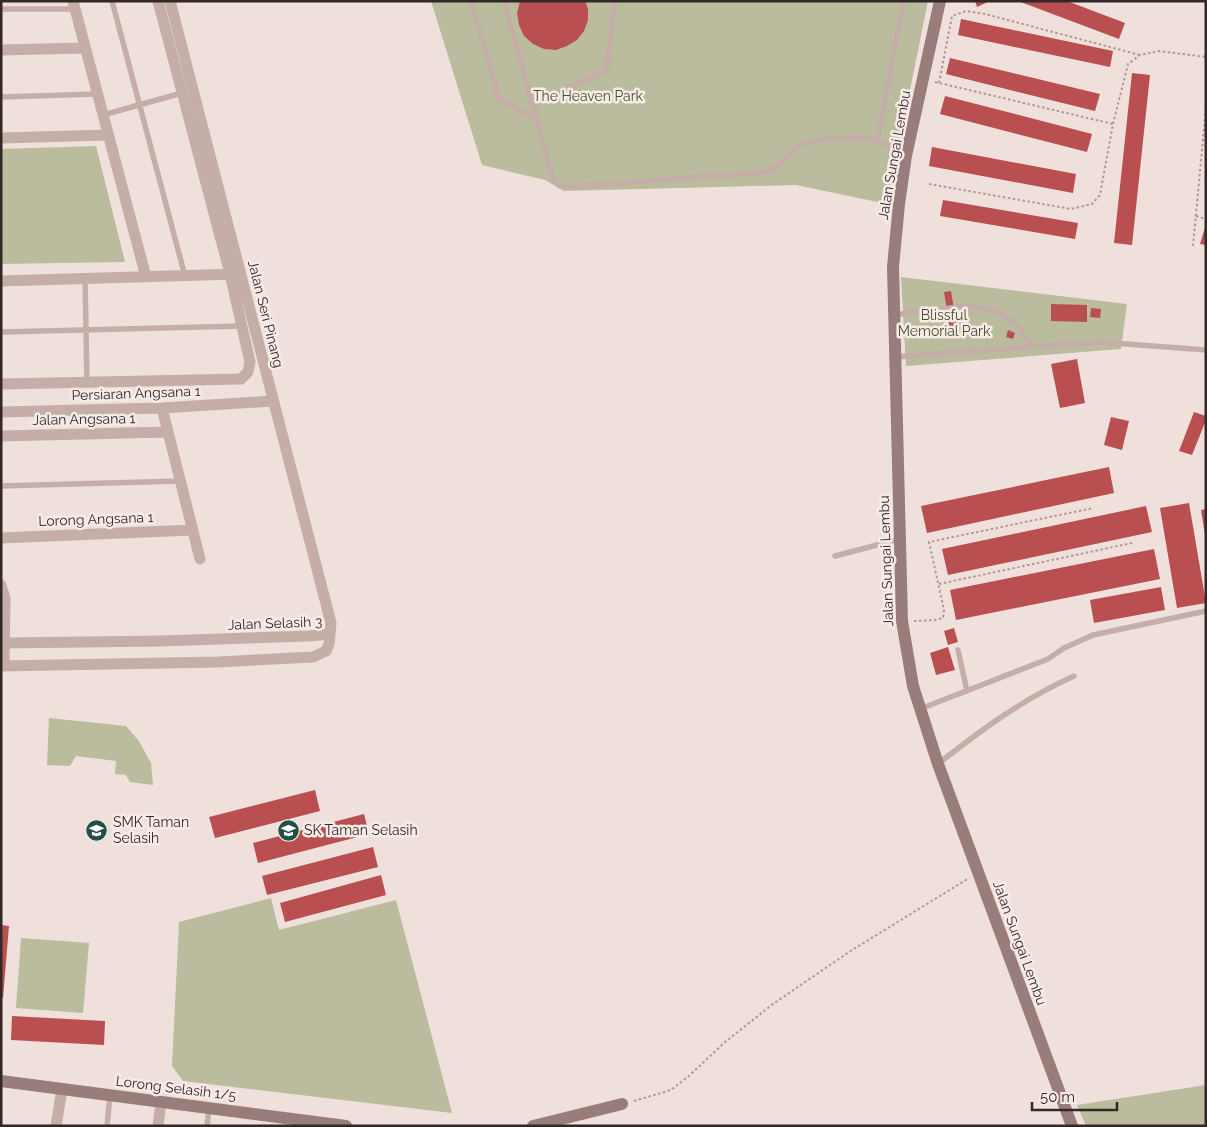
<svg xmlns="http://www.w3.org/2000/svg" width="1207" height="1127" viewBox="0 0 1207 1127" font-family="Raleway,sans-serif">
	<style>
		.green { fill: #babc9d }
		.building { fill: #b94f51 }
		.lines { fill: none; stroke-linecap: round; stroke-linejoin: round }
		.path { stroke: #b19893; stroke-width: 2; stroke-dasharray: 2.5 2.5; stroke-linecap: butt }
		.lane { stroke: #c5aea8; stroke-width: 5.5 }
		.street { stroke: #c5aea8; stroke-width: 11 }
		.secondary { stroke: #997d7a; stroke-width: 12 }
		.labels { text-anchor: middle; dominant-baseline: central; stroke-width: 5; stroke-linejoin: round; paint-order: stroke }
		.park-label { font-size: 14px; fill: #4b4f2e; stroke: #f7ebe7 }
		.street-label { font-size: 14px; fill: #332828; stroke: #f7ebe7 }
		.poi-label { font-size: 14px; fill: #332828; stroke: #f7ebe7; text-anchor: start }
	</style>
	<rect width="100%" height="100%" fill="#efe0db"/>
	<path class="green" d="M431,1H928L887,204L796,185L564,191L545,180L482,165Z
		M96,146L125,262L1,264V149Z
		M901,277L1127,304L1121,349L906,366Z
		M49,718L126,726L139,741L151,763L153,785L130,782L126,775L115,774L116,761L76,756L70,766L47,765Z
		M271,898L279,930L396,900L452,1113L183,1081L172,1066L179,922Z
		M21,938L89,943L83,1013L16,1008Z
		M1206,1085V1126H1086L1077,1105Z"/>
	<path class="building" d="M520,1H585L588,9V20L584,31L577,40L567,46L556,50L544,49L533,44L524,36L519,25L517,13Z
		M975,1H990L977,7Z
		M1018,1H1067L1125,23L1119,39Z
		M961,19L1113,51L1110,67L958,35Z
		M950,58L1100,94L1095,111L946,74Z
		M1132,73L1150,75L1132,245L1114,243Z
		M945,96L1092,134L1087,152L940,114Z
		M932,147L1076,174L1073,193L929,166Z
		M943,200L1078,223L1075,239L940,216Z
		M1206,224V245L1200,244Z
		M951,291L957,328L950,330L944,292Z
		M1051,304L1087,305V322L1051,321Z
		M1091,308L1101,309L1100,318L1090,317Z
		M1008,330L1015,333L1013,339L1006,337Z
		M1077,359L1085,403L1060,408L1051,364Z
		M1194,412L1206,416V420L1192,455L1179,451Z
		M1111,417L1129,421L1122,450L1104,445Z
		M1109,467L1114,493L927,533L921,506Z
		M1189,503L1206,603L1177,608L1160,508Z
		M1146,506L1152,532L948,575L942,549Z
		M1206,509V535H1205L1201,510Z
		M1154,549L1160,579L956,620L950,590Z
		M1161,587L1165,610L1094,623L1090,600Z
		M954,628L958,642L948,645L944,631Z
		M948,647L955,670L936,675L930,653Z
		M315,790L320,811L215,838L209,817Z
		M364,814L369,834L258,863L253,843Z
		M373,847L378,867L267,895L262,876Z
		M381,875L386,895L285,922L280,903Z
		M1,925L9,926L3,998H1Z
		M12,1016L105,1021L104,1045L11,1040Z"/>
	<g class="lines">
		<path class="path" d="M935,82L1113,124
			M939,83L952,16L966,11L985,14L1140,55
			M929,184L1071,209L1092,204L1100,195L1113,124L1128,64L1140,55L1159,51L1206,57
			M1196,216L1206,219
			M1193,246L1206,107
			M939,584L1132,543
			M914,621L935,620L943,618L944,610L929,542L1093,508
			M634,1101L671,1090L690,1075L725,1042L773,1004L849,952L969,878"/>
		<path class="lane" d="M112,1L185,276
			M471,1L499,98L537,120
			M504,1L533,106
			M615,1L607,68L604,71L533,106L553,180L560,186L568,187L767,172C782,166 786,153 799,145C810,138 866,136 879,141C888,145 897,151 906,156
			M1,9H74
			M1,97L97,94
			M103,115L182,93
			M877,141L904,1
			M85,279L87,382
			M894,315L967,306L997,311L1018,326L1032,347
			M1,332L242,326
			M896,357L1100,342L1206,350
			M1,486L180,481
			M835,556L900,539
			M958,650L967,691
			M920,709L1048,659L1064,648L1093,635L1206,611
			M938,764C981,730 1023,699 1074,676
			M107,1126L110,1095
			M207,1126L209,1108"/>
		<path class="street" d="M73,1L146,277
			M1,50L85,48
			M1,138L108,135
			M1,281L237,274
			M1,384L241,379L248,372L250,362L230,274L158,1
			M162,408L200,559
			M1,412L162,408L272,401
			M1,436L168,432
			M1,538L193,530
			M1,585L5,598L4,666
			M1,643L162,641L309,636L329,634
			M1,666L218,662L313,657L326,651L329,644L331,623L170,1
			M56,1126L62,1089
			M158,1126L161,1102"/>
		<path class="secondary" d="M940,1L906,156L899,204L893,267L902,621L913,686L938,764L1072,1126
			M1,1081L346,1126
			M533,1126L622,1104"/>
	</g>
	<defs>
		<symbol id="school-disc" viewBox="-11 -11 22 22"><circle r="9.5" fill="#225047" stroke="#f7ebe7"/><path d="M0-5L7-2L0 1L-7-2ZM-4 1L0 2.5L4 1V4Q0 6-4 4Z" fill="#fff"/></symbol>
	</defs>
	<g fill-rule="evenodd">
		<use href="#school-disc" x="84" y="818" width="25" height="25"/>
		<use href="#school-disc" x="276" y="818" width="25" height="25"/>
	</g>
	<g class="labels">
		<g class="park-label">
			<text x="588" y="96">The Heaven Park</text>
			<text x="944" y="315">Blissful<tspan x="944" dy="16">Memorial Park</tspan></text>
		</g>
		<g class="street-label">
			<text transform="translate(894 155) rotate(-80)">Jalan Sungai Lembu</text>
			<text transform="translate(266 314) rotate(76)">Jalan Seri Pinang</text>
			<text transform="translate(136 393) rotate(-2)">Persiaran Angsana 1</text>
			<text transform="translate(84 419) rotate(-1)">Jalan Angsana 1</text>
			<text transform="translate(96 519) rotate(-2)">Lorong Angsana 1</text>
			<text transform="translate(886 561) rotate(-92)">Jalan Sungai Lembu</text>
			<text transform="translate(275 623) rotate(-2)">Jalan Selasih 3</text>
			<text transform="translate(1020 943) rotate(70)">Jalan Sungai Lembu</text>
			<text transform="translate(176 1088) rotate(7)">Lorong Selasih 1/5</text>
		</g>
		<g class="poi-label">
			<text x="113" y="822">SMK Taman<tspan x="113" dy="16">Selasih</tspan></text>
			<text x="304" y="830">SK Taman Selasih</text>
		</g>
	</g>
	<rect width="1207" height="1127" fill="none" stroke="#332828" stroke-width="5"/>
	<path d="M1032 1102v8h85v-8" fill="none" stroke="#332828" stroke-width="2.5"/>
	<text x="1040" y="1102" font-size="15" fill="#332828" stroke="#f7ebe7" stroke-width="4" paint-order="stroke">50 m</text>
</svg>
